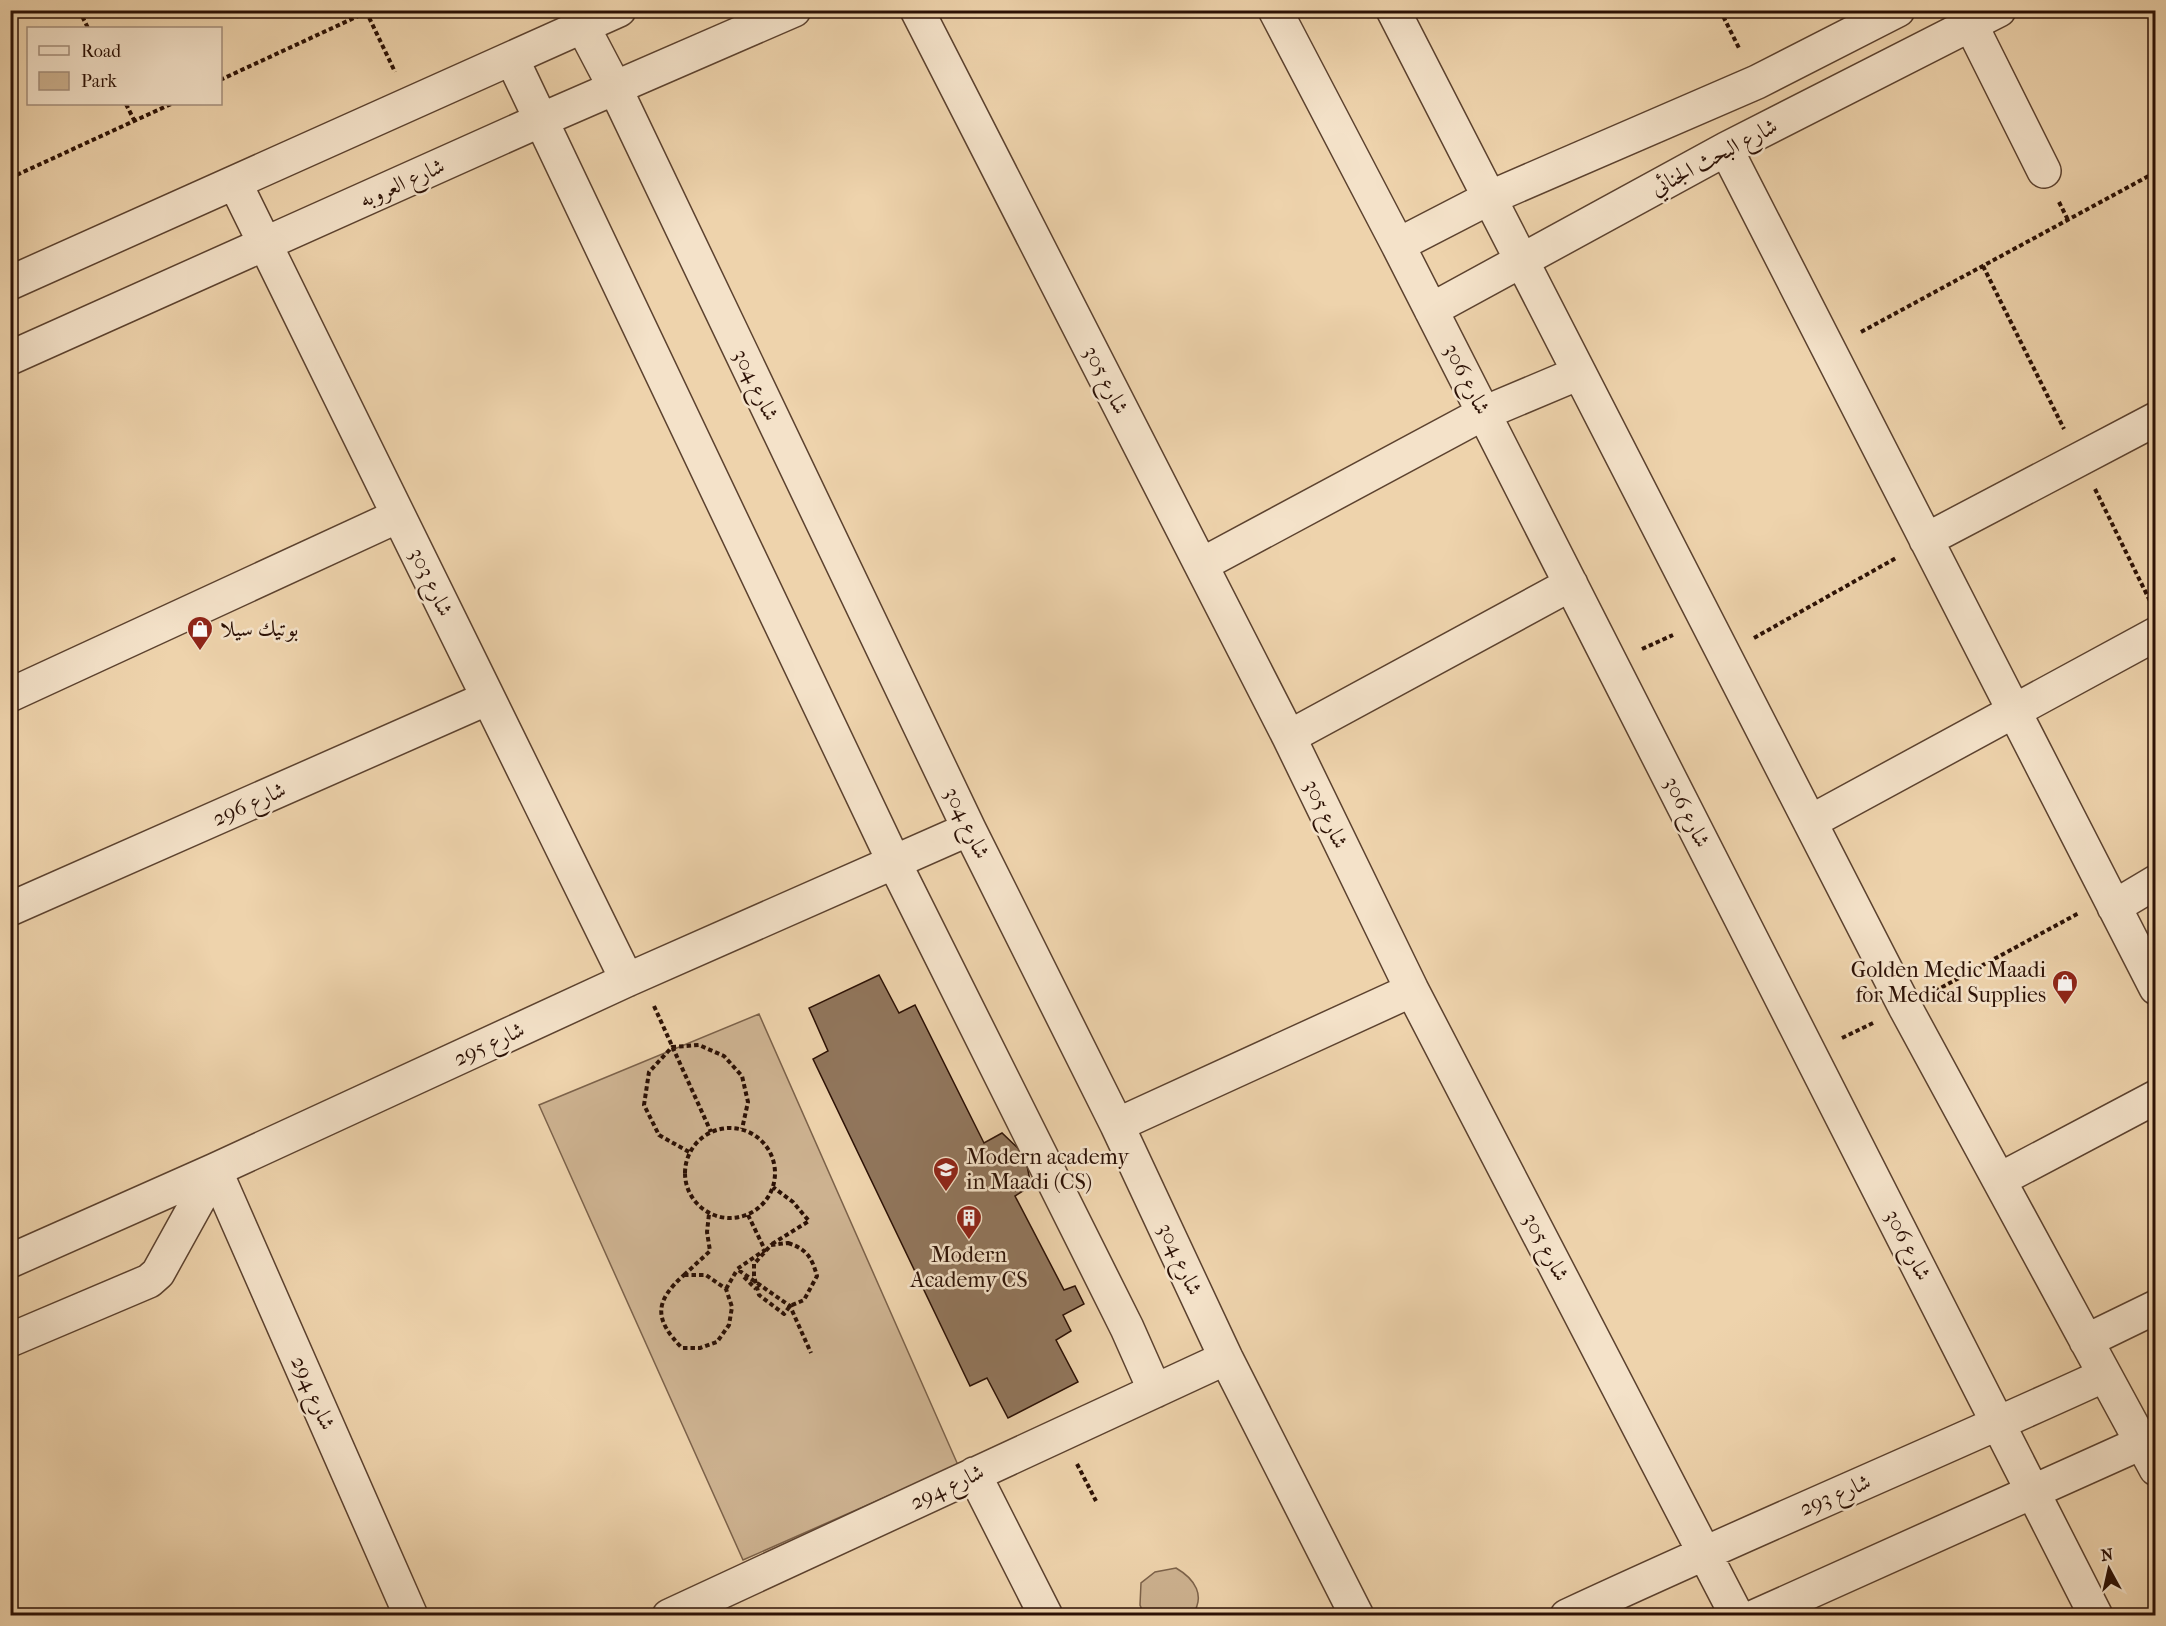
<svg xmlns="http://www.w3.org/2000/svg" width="2166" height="1626" viewBox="0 0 2166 1626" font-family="'IM FELL French Canon',Amiri,serif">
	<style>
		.green { fill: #cdb290; stroke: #7c624a; stroke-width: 1.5 }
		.building { fill: #91765c; stroke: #2c1105; stroke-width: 1.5 }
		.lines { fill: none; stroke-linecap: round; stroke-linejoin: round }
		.minor-casing { stroke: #5c422f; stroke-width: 36 }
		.path { stroke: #2c1105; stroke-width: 4; stroke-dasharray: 4.5 3; stroke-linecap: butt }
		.minor { stroke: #f4e2c9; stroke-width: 33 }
		.labels { text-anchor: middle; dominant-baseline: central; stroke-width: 5; stroke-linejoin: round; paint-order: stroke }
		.street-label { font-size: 22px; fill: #2c1105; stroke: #f4e2c9 }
		.poi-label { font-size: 22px; fill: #2c1105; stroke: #f4e2c9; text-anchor: start }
	</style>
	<rect width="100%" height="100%" fill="#eed3ac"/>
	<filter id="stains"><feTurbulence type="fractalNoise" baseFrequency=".00333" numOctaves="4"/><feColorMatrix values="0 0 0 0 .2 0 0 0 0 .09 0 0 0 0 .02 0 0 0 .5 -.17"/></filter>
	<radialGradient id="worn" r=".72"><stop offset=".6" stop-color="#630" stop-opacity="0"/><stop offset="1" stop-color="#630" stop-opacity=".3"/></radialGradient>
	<path class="green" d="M759,1014L958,1465L743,1560L539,1105Z
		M1176,1568C1195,1579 1206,1596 1192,1615H1144L1140,1605L1141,1583L1155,1572Z"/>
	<path class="building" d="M879,975L899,1013L915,1005L984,1143L1002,1133L1025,1155L1031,1186L1015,1196L1064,1290L1075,1286L1084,1304L1063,1315L1071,1331L1056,1340L1078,1382L1008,1418L987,1378L970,1386L813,1059L828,1051L809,1008Z"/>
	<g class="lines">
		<defs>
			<path id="minor" d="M917,10L1289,737L1412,990L1737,1616
				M1275,10L1398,245L2096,1616
				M1393,10L1905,1007L2156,1469
				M1971,25L2044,171
				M583,27L615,88L969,829L1117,1125L1226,1358L1357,1616
				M512,59L894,862L1127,1328L1155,1391
				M1726,149L2156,988
				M235,183L627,980
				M1398,245L1489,198L1757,82L1898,10
				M10,283L619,10
				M1431,310L1726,149L1999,10
				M10,358L541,120L794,10
				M1926,540L2156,419
				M1201,565L1484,413L1579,373
				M10,695L398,516
				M1289,737L1571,584
				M1810,822L2156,634
				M2114,907L2156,882
				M10,909L488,698
				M1117,1125L1412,990
				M215,1170L411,1616
				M1999,1180L2156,1097
				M10,1261L215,1170L627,980L969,829
				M10,1340L149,1281L158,1273L215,1170
				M2086,1341L2156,1307
				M974,1474L1046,1616
				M669,1616L1226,1358
				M1567,1616C1745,1533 1926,1457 2105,1375
				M1756,1616L2141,1443"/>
		</defs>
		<use href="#minor" class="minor-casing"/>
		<path class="path" d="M79,10L88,28
			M1720,10L1740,50
			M366,11L395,72
			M220,80L367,12
			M126,104L134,120
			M10,178L171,104
			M2059,202L2068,220
			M1983,266L2064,429
			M1861,332L2156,172
			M2095,489L2150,601
			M1754,638L1896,558
			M1642,649L1673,635
			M1935,991L2079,913
			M654,1006L711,1132
			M1842,1038L1873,1023
			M685 1173a45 45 0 1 1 90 0a45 45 0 1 1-90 0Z
			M689,1152L659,1135L644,1105L649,1072L672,1047L699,1045L724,1056L742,1076L748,1102L742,1129
			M748,1215L765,1250L737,1269L790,1306L811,1353
			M788,1243C807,1249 812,1258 817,1276L804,1300L790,1306L784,1314L759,1295L754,1276V1264L771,1245Z
			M772,1244L809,1221L793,1202L773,1187
			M684,1275H706L726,1289L732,1307L729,1325L717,1342L700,1348H682C654,1319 654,1302 684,1275Z
			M684,1275L710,1251L707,1232L709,1214
			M744,1277L756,1289
			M726,1289L737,1270
			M1077,1464L1096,1501"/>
		<use href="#minor" class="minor"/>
	</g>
	<defs>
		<symbol id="shop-pin" viewBox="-11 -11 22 30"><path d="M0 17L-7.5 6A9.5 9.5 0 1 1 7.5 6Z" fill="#8f2418" stroke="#f4e2c9"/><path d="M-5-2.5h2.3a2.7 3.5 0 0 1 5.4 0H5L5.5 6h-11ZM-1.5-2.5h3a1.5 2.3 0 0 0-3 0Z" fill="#fff"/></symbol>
		<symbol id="university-pin" viewBox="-11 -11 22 30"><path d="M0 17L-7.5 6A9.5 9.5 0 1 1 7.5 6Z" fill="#8f2418" stroke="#f4e2c9"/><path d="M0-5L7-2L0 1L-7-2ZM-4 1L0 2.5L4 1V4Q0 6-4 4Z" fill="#fff"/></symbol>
		<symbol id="building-pin" viewBox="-11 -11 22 30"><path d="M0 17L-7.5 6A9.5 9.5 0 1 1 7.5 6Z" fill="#8f2418" stroke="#f4e2c9"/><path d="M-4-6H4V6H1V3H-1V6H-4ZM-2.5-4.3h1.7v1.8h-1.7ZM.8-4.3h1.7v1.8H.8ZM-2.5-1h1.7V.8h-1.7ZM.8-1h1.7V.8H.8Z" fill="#fff"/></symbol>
	</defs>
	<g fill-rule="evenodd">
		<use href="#shop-pin" x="185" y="614" width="30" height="40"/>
		<use href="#shop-pin" x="2050" y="968" width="30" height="40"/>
		<use href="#university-pin" x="931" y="1155" width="30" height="40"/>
		<use href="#building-pin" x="954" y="1203" width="30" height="40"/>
	</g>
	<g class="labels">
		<g class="street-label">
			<text transform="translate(1714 157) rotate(-28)">شارع البحث الجنائي</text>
			<text transform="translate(402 183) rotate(-24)">شارع العروبه</text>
			<text transform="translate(1467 379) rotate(63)">شارع 306</text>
			<text transform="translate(1106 380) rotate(63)">شارع 305</text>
			<text transform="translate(756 385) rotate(64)">شارع 304</text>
			<text transform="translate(431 582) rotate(64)">شارع 303</text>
			<text transform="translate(249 804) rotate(-24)">شارع 296</text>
			<text transform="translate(1687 812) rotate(63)">شارع 306</text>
			<text transform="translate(1326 814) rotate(64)">شارع 305</text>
			<text transform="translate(967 823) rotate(64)">شارع 304</text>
			<text transform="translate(489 1044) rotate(-25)">شارع 295</text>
			<text transform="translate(1908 1245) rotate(63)">شارع 306</text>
			<text transform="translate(1546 1247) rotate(62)">شارع 305</text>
			<text transform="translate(1180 1259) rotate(65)">شارع 304</text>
			<text transform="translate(313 1393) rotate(66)">شارع 294</text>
			<text transform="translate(947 1487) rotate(-25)">شارع 294</text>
			<text transform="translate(1835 1495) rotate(-23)">شارع 293</text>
		</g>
		<g class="poi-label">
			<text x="220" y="629">بوتيك سيلا</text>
			<text x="2046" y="970" text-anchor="end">Golden Medic Maadi<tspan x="2046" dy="25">for Medical Supplies</tspan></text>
			<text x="966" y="1157">Modern academy<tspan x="966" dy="25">in Maadi (CS)</tspan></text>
			<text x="969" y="1255" text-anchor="middle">Modern<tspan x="969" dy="25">Academy CS</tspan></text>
		</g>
	</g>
	<rect width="2166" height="1626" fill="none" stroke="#eed3ac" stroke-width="36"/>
	<rect x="12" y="12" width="2142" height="1602" fill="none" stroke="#2c1105" stroke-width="3"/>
	<rect x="18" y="18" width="2130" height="1590" fill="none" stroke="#2c1105" stroke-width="1.5"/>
	<rect x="27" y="27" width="195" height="78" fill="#f4e2c9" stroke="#a48e7b" stroke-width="1.5"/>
	<rect x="39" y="46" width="30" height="9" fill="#f4e2c9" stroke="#a48e7b" stroke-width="1.5"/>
	<text x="81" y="57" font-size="18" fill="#2c1105">Road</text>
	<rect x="39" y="72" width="30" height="18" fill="#cdb290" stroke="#a48e7b" stroke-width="1.5"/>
	<text x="81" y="87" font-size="18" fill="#2c1105">Park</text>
	<g transform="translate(2109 1569) rotate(352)" stroke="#f4e2c9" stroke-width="4.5" paint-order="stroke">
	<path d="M0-4.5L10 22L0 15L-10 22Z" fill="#2c1105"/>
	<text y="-9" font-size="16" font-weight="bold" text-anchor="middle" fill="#2c1105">N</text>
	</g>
	<rect width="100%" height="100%" filter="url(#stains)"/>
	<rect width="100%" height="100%" fill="url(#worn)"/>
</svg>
